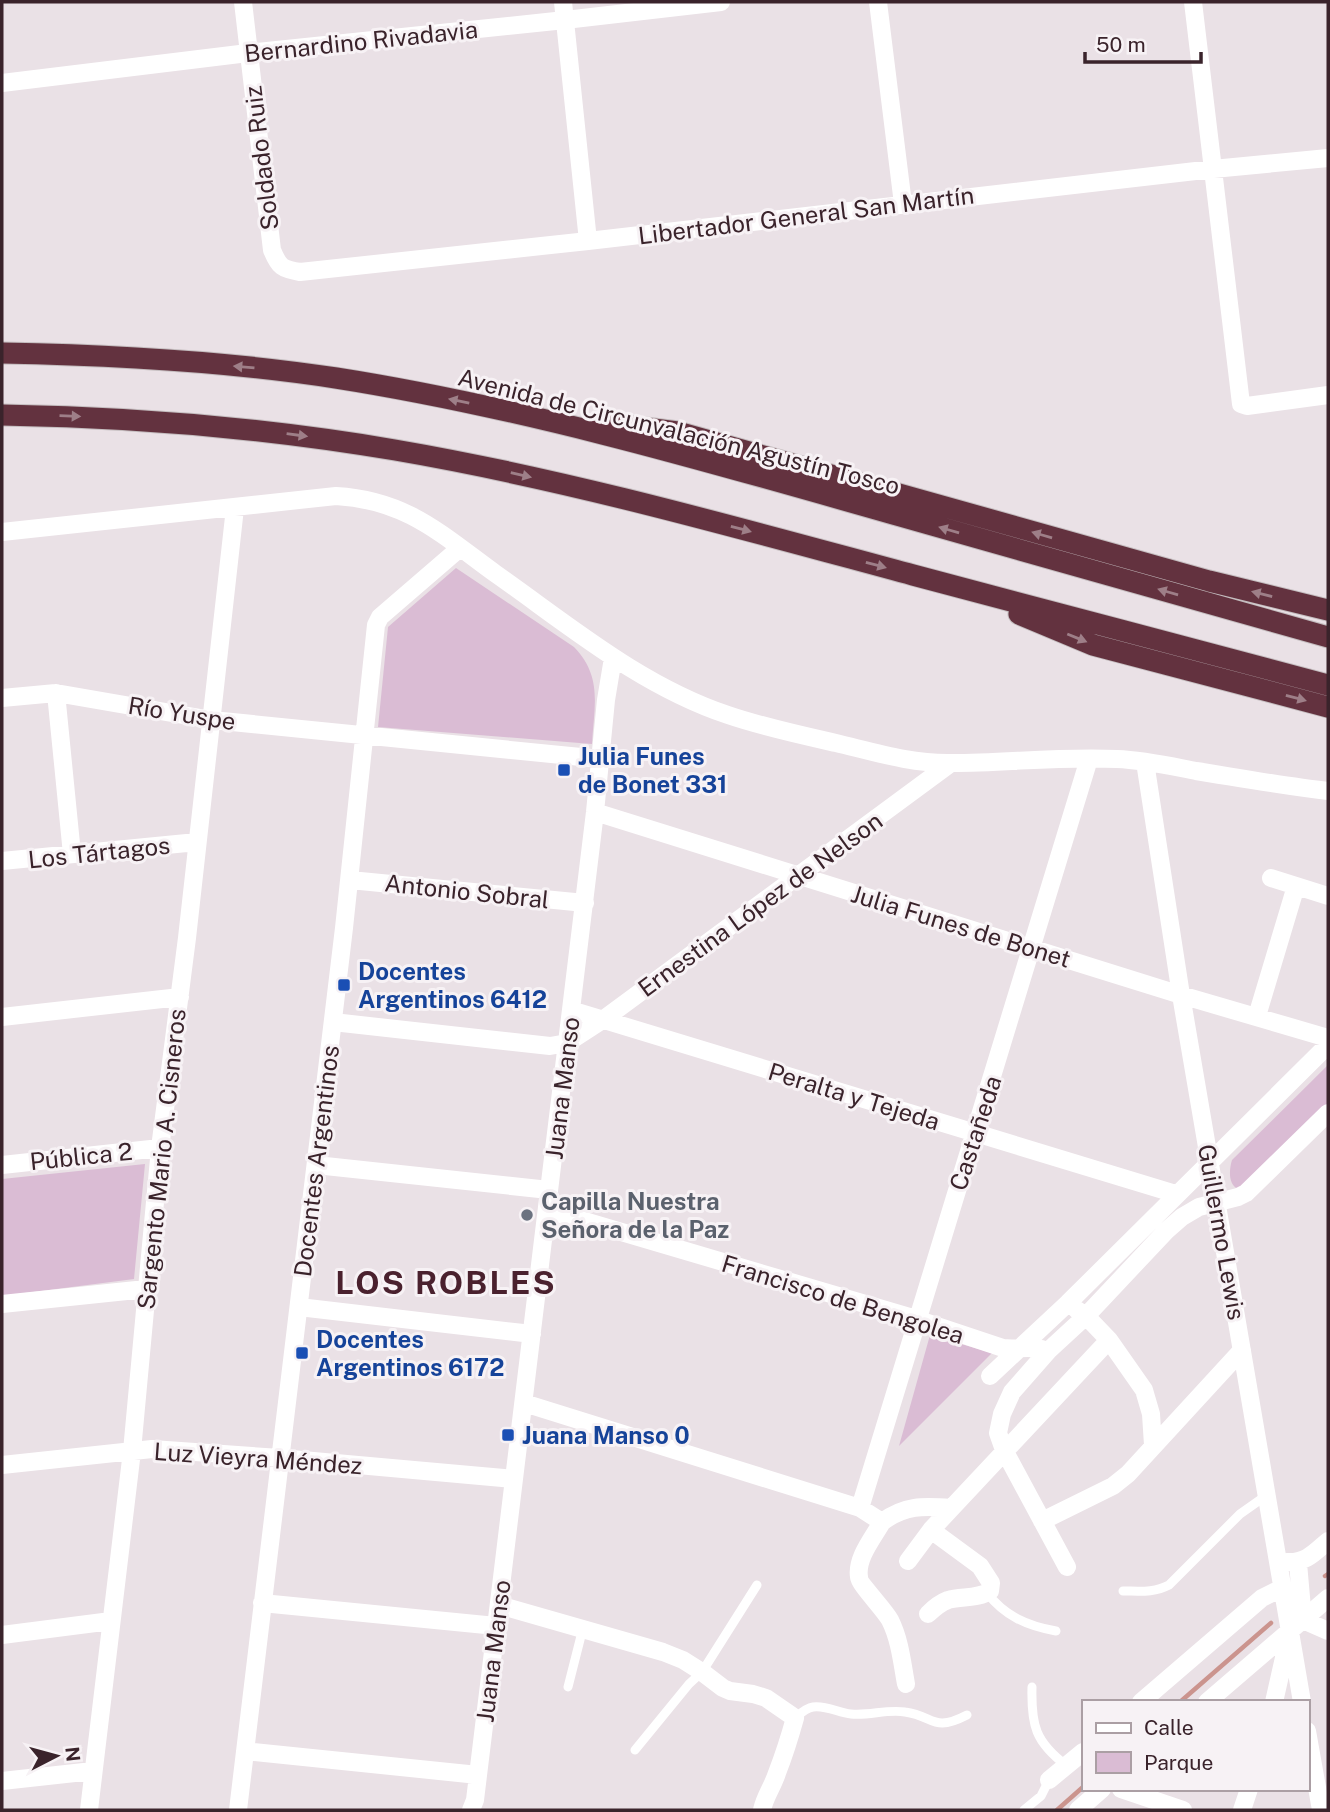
<svg xmlns="http://www.w3.org/2000/svg" width="1330" height="1812" viewBox="0 0 1330 1812" font-family="'Public Sans',sans-serif">
	<style>
		.green { fill: #dabcd4 }
		.lines { fill: none; stroke-linecap: round; stroke-linejoin: round }
		.stream { stroke: #cb948e; stroke-width: 4.5 }
		.highway-casing { stroke: #c4bdbf; stroke-width: 23 }
		.lane { stroke: #fff; stroke-width: 9 }
		.street { stroke: #fff; stroke-width: 18 }
		.highway { stroke: #63323f; stroke-width: 21 }
		.oneway { fill: #9e7f88 }
		.transit-dot { fill: #1a4fb4; stroke: #f7f2f5; stroke-width: 2.5 }
		.worship-dot { fill: #6b7280; stroke: #f7f2f5; stroke-width: 2.5 }
		.labels { text-anchor: middle; dominant-baseline: central; stroke-width: 6; stroke-linejoin: round; paint-order: stroke }
		.street-label { font-size: 24px; fill: #3a232b; stroke: #f7f2f5 }
		.transit-label { font-size: 24px; font-weight: bold; fill: #164399; stroke: #f7f2f5; text-anchor: start }
		.worship-label { font-size: 24px; font-weight: bold; fill: #5b616d; stroke: #f7f2f5; text-anchor: start }
		.district-label { font-size: 32px; font-weight: bold; letter-spacing: 2px; fill: #4a212e; stroke: #f7f2f5 }
	</style>
	<rect width="100%" height="100%" fill="#eae1e6"/>
	<path class="green" d="M456,568L574,647C603,677 594,706 592,744L378,727L388,627Z
		M1328,1065V1107L1238,1189C1228,1184 1229,1170 1232,1160Z
		M145,1164L134,1279L2,1296V1179Z
		M930,1335L992,1353L899,1446Z"/>
	<g class="lines">
		<path class="stream" d="M1325,1576L1328,1574
			M1180,1702L1271,1623
			M1057,1810L1083,1787"/>
		<defs>
			<path id="highway" d="M2,353C113,355 225,361 336,378C527,408 714,463 900,516C1043,556 1186,596 1328,637
				M2,415C134,417 265,428 395,450C570,480 742,529 913,575C1051,612 1190,648 1328,685
				M605,423L678,432L1209,581L1328,610
				M1019,614L1093,645L1328,707"/>
		</defs>
		<use href="#highway" class="highway-casing"/>
		<path class="lane" d="M1123,1591C1139,1591 1154,1593 1169,1585L1240,1514L1267,1495
			M987,1593C1005,1616 1027,1626 1056,1631
			M568,1687L583,1628
			M1032,1687C1031,1725 1035,1742 1067,1766
			M795,1718C801,1713 806,1708 813,1707C826,1705 839,1713 851,1714C869,1716 887,1709 905,1712C935,1716 932,1733 967,1715
			M635,1750L689,1684L702,1672L757,1585
			M1024,1810L1041,1796L1049,1780"/>
		<path class="street" d="M243,2L272,250C279,267 282,269 300,272L588,241L1213,169L1328,158
			M563,2L588,241
			M878,2L903,204
			M1193,2L1241,404L1247,406L1328,395
			M2,83L248,53L565,20L721,2
			M2,532L336,496C407,500 442,535 496,574C570,626 641,686 728,715C763,727 800,735 836,743C874,752 912,764 952,763C1007,763 1062,756 1117,759C1144,760 1170,766 1196,771C1240,778 1284,786 1328,791
			M56,693L72,854
			M2,698L56,693L212,720L601,759
			M1145,762L1181,995L1302,1702
			M595,812L1181,995L1328,1038
			M2,861L197,842
			M1271,878L1328,896
			M350,880L585,903
			M571,1010L1176,1194
			M1257,1016L1296,886
			M2,1017L180,997
			M333,1022L550,1046L567,1043L604,1019L951,763
			M2,1165L160,1148
			M316,1165L549,1190
			M547,1210L916,1319L1003,1348C1019,1350 1033,1345 1048,1351
			M2,1304L146,1289
			M299,1307L532,1334
			M1077,1310L1086,1316L1109,1340L1144,1390L1151,1414L1153,1445
			M990,1376L1068,1303L1328,1045
			M524,1403L860,1508L882,1522C905,1505 923,1506 951,1508
			M2,1465L152,1449L280,1458L514,1479
			M860,1508C934,1258 1015,1009 1089,759
			M1042,1521L1113,1486L1128,1474L1242,1350
			M882,1522C873,1538 856,1558 859,1577C859,1584 884,1609 890,1620C900,1640 902,1662 906,1684
			M908,1561L931,1530L1109,1340
			M1287,1562C1306,1563 1314,1553 1328,1541
			M1298,1563L1303,1620
			M1067,1567L1004,1450L998,1433L1002,1414L1012,1392L1048,1351L1086,1316L1166,1231L1182,1217L1199,1207L1238,1197L1246,1193L1328,1113
			M262,1603L496,1626
			M499,1605L663,1652L683,1660L702,1672L723,1688L730,1691L753,1694L766,1698L795,1718C790,1736 784,1755 777,1773C773,1786 765,1796 762,1810
			M928,1614C934,1608 940,1603 948,1600C961,1596 978,1599 990,1591L991,1583L980,1566L931,1530
			M1303,1620L1328,1631
			M2,1635L111,1621
			M1141,1702L1262,1598L1282,1588
			M1207,1702L1328,1598
			M1274,1702L1288,1640
			M1307,1731L1321,1810
			M245,1751L478,1775
			M1049,1780L1083,1752
			M2,1781L93,1771
			M1121,1789L1183,1810
			M89,1810L132,1451L160,1148L187,938L235,508
			M238,1810L344,928L376,625L380,617L460,548
			M471,1810L475,1800L595,812L606,700L613,658
			M1078,1810L1102,1789
			M1242,1810L1249,1789"/>
		<use href="#highway" class="highway"/>
	</g>
	<defs><path id="oneway-solid" d="M-6-.8H1V-3.2L6.5 0L1 3.2V.8H-6Z" transform="scale(1.75)"/></defs>
	<g class="oneway">
		<use href="#oneway-solid" transform="translate(244 367) rotate(-175)"/>
		<use href="#oneway-solid" transform="translate(459 401) rotate(-168)"/>
		<use href="#oneway-solid" transform="translate(70 416) rotate(2)"/>
		<use href="#oneway-solid" transform="translate(297 435) rotate(8)"/>
		<use href="#oneway-solid" transform="translate(521 475) rotate(13)"/>
		<use href="#oneway-solid" transform="translate(741 529) rotate(15)"/>
		<use href="#oneway-solid" transform="translate(949 530) rotate(-164)"/>
		<use href="#oneway-solid" transform="translate(1042 535) rotate(-164)"/>
		<use href="#oneway-solid" transform="translate(876 565) rotate(15)"/>
		<use href="#oneway-solid" transform="translate(1168 592) rotate(-164)"/>
		<use href="#oneway-solid" transform="translate(1262 594) rotate(-166)"/>
		<use href="#oneway-solid" transform="translate(1077 638) rotate(22)"/>
		<use href="#oneway-solid" transform="translate(1296 698) rotate(15)"/>
	</g>
	<g class="transit-dot">
		<rect x="557" y="763" width="14" height="14" rx="3.5"/>
		<rect x="337" y="978" width="14" height="14" rx="3.5"/>
		<rect x="295" y="1346" width="14" height="14" rx="3.5"/>
		<rect x="501" y="1428" width="14" height="14" rx="3.5"/>
	</g>
	<circle class="worship-dot" cx="527" cy="1215" r="7"/>
	<g class="labels">
		<g class="street-label">
			<text transform="translate(361 41) rotate(-6)">Bernardino Rivadavia</text>
			<text transform="translate(261 158) rotate(-97)">Soldado Ruiz</text>
			<text transform="translate(806 215) rotate(-7)">Libertador General San Martín</text>
			<text transform="translate(679 431) rotate(14)">Avenida de Circunvalación Agustín Tosco</text>
			<text transform="translate(182 713) rotate(9)">Río Yuspe</text>
			<text transform="translate(99 852) rotate(-6)">Los Tártagos</text>
			<text transform="translate(467 891) rotate(6)">Antonio Sobral</text>
			<text transform="translate(760 904) rotate(-36)">Ernestina López de Nelson</text>
			<text transform="translate(961 926) rotate(17)">Julia Funes de Bonet</text>
			<text transform="translate(562 1088) rotate(-83)">Juana Manso</text>
			<text transform="translate(854 1096) rotate(17)">Peralta y Tejeda</text>
			<text transform="translate(975 1133) rotate(-72)">Castañeda</text>
			<text transform="translate(81 1156) rotate(-6)">Pública 2</text>
			<text transform="translate(161 1159) rotate(-84)">Sargento Mario A. Cisneros</text>
			<text transform="translate(316 1161) rotate(-83)">Docentes Argentinos</text>
			<text transform="translate(1222 1232) rotate(80)">Guillermo Lewis</text>
			<text transform="translate(843 1299) rotate(17)">Francisco de Bengolea</text>
			<text transform="translate(258 1458) rotate(4)">Luz Vieyra Méndez</text>
			<text transform="translate(493 1651) rotate(-83)">Juana Manso</text>
		</g>
		<g class="transit-label">
			<text x="578" y="756">Julia Funes<tspan x="578" dy="28">de Bonet 331</tspan></text>
			<text x="358" y="971">Docentes<tspan x="358" dy="28">Argentinos 6412</tspan></text>
			<text x="316" y="1339">Docentes<tspan x="316" dy="28">Argentinos 6172</tspan></text>
			<text x="522" y="1435">Juana Manso 0</text>
		</g>
		<g class="worship-label">
			<text x="541" y="1201">Capilla Nuestra<tspan x="541" dy="28">Señora de la Paz</tspan></text>
		</g>
		<g class="district-label">
			<text x="446" y="1282">LOS ROBLES</text>
		</g>
	</g>
	<rect width="1330" height="1812" fill="none" stroke="#3a232b" stroke-width="7"/>
	<rect x="1082" y="1700" width="228" height="91" fill="#f7f2f5" stroke="#ab9fa4" stroke-width="2"/>
	<rect x="1096" y="1723" width="35" height="10" fill="#ffffff" stroke="#ab9fa4" stroke-width="2"/>
	<text x="1144" y="1735" font-size="21" fill="#3a232b">Calle</text>
	<rect x="1096" y="1752" width="35" height="21" fill="#dabcd4" stroke="#ab9fa4" stroke-width="2"/>
	<text x="1144" y="1770" font-size="21" fill="#3a232b">Parque</text>
	<g transform="translate(56 1756) rotate(84)" stroke="#f7f2f5" stroke-width="5" paint-order="stroke">
	<path d="M0-5L12 26L0 18L-12 26Z" fill="#3a232b"/>
	<text y="-10" font-size="19" font-weight="bold" text-anchor="middle" fill="#3a232b">N</text>
	</g>
	<path d="M1085 52v10h116v-10" fill="none" stroke="#3a232b" stroke-width="3.5"/>
	<text x="1096" y="52" font-size="21" fill="#3a232b" stroke="#f7f2f5" stroke-width="5" paint-order="stroke">50 m</text>
</svg>
